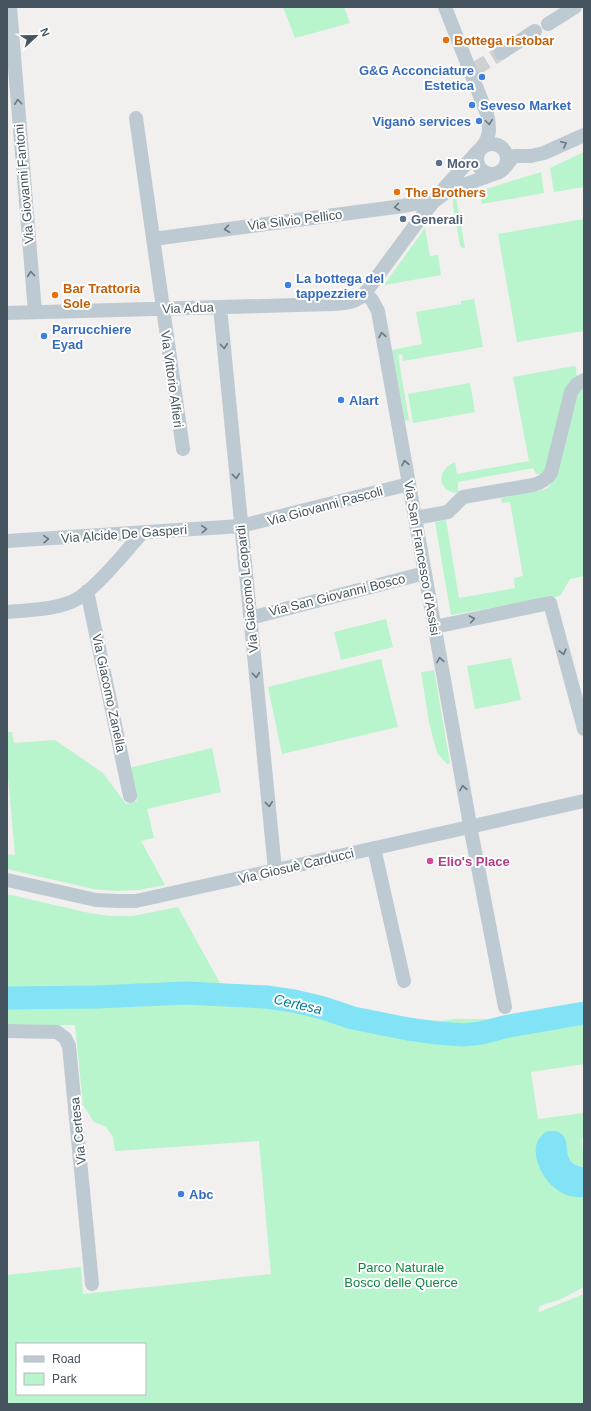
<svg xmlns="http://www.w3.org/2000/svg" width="591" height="1411" viewBox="0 0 591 1411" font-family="Helvetica,sans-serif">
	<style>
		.green { fill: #b8f4cc; fill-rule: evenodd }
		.water { fill: #81e3f5 }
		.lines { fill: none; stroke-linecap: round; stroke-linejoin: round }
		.river { stroke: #81e3f5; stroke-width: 23 }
		.minor-tunnel { stroke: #cfd0d2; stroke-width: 14; stroke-dasharray: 14 7; stroke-linecap: butt }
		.minor { stroke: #becad2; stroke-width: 14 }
		.oneway { stroke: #697781 }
		.food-dot { fill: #e8710a; stroke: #fff; stroke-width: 1.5 }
		.shop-dot { fill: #3f7fe0; stroke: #fff; stroke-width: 1.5 }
		.service-dot { fill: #5c6f8a; stroke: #fff; stroke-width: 1.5 }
		.hotel-dot { fill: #d1479c; stroke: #fff; stroke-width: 1.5 }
		.labels { text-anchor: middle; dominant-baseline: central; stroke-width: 4; stroke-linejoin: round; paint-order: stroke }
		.food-label { font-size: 13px; font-weight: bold; fill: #c56008; stroke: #fff; text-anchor: start }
		.shop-label { font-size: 13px; font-weight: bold; fill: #366cbe; stroke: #fff; text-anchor: start }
		.service-label { font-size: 13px; font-weight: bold; fill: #4e5e75; stroke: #fff; text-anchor: start }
		.street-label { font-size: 13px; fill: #45545e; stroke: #fff }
		.hotel-label { font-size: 13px; font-weight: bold; fill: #b23c85; stroke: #fff; text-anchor: start }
		.park-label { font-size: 13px; fill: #0d8844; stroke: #fff }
		.water-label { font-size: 14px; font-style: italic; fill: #037e95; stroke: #fff }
	</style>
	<rect width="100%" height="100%" fill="#f2efef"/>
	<path class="green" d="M283,7H344L350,23L295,38Z
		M584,152V187L554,192L550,168Z
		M541,172L544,193L482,204L479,191Z
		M456,197L465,248H463L460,246L453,205V200Z
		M584,219V331L517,342L498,234Z
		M425,228L430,256L438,255L441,275L384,285Z
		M474,299L483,347L403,361L402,354L398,355L409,420L405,421L392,350L422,344L416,312L461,304V301Z
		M574,366L576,367L577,376L547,467L542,474H536L533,468L458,482V493C437,493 436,469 455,462L457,474L529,461L513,377Z
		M470,383L475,412L413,423L408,394Z
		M584,386V576L570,579L560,596L451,615L435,522L446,520L459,598L515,588L514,578L523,576L510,502L502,503L501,498L541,490L548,488L552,482L573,401Z
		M386,619L393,647L341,660L334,632Z
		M511,658L521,700L475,709L467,666Z
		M381,659L398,727L282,754L268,687Z
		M434,670L450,763L447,764L437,753L429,722L421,672Z
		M7,732H12L14,743L55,740L103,773L126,804L137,801L129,768L212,748L221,792L147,809L154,838L141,841L165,885L138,890L115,891L93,889L7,869V854L15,855L7,766Z
		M7,894L89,913L110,916H133L178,907L221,985H204L76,990L7,989Z
		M164,1000H232L272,1003L318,1012L341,1022L386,1034L456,1044H476L510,1035L584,1020V1064L531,1072L538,1119L584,1113V1138L582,1139L584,1167C566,1165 566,1150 563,1135C554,1129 549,1133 540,1137L537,1146L577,1197H584V1287L561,1299L540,1306L538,1310L539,1312L584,1294V1404H7V1275L81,1267L83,1294L271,1274L259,1141L115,1151L113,1137L106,1127L94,1122L83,1105L75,1025H7V1004ZM17,1344H145V1394H17Z
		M515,1015C498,1021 476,1031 458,1030C443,1029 427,1023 412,1019L442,1021L454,1019H496Z"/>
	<path class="water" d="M548,1131C581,1129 553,1163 584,1167V1197C573,1198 563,1195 555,1188C540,1177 524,1142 548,1131Z"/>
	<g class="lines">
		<path class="river" d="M7,998L96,997L186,993L266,997L294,1001L323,1008L353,1018L408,1029L437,1033L464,1035L481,1033L509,1026L584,1013"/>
		<path class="minor-tunnel" d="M475,69L501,53"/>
		<path class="minor" d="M10,7L35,312
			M445,7L487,114C490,126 491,138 481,148
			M548,24L575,7
			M501,53L535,31
			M136,118L183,449
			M477 159a15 15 0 1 1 30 0a15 15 0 1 1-30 0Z
			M506,166L514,156H531L544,153L584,135
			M153,239L403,206L436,200L449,190L497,173
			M365,293L372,300L378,311L472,836L505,1007
			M220,307L275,870
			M7,313L333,304C345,303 356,303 365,293L422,216L447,185L479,150
			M415,518L448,512L463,497L533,485C541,483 546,480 551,473L571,392L577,384L584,380
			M7,541L241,526L409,484
			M87,591L130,796
			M7,612C28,610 51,610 71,602C93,593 125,552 142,533
			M250,618L425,573
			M434,627L550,603L584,729
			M374,848L404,981
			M7,880L96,900L118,901H136L438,834L584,801
			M7,1031L57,1032L65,1038L69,1046L92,1284"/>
	</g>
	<defs><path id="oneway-chevron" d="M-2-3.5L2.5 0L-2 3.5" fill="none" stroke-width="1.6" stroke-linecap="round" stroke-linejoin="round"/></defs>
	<g class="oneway">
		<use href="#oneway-chevron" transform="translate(18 102) rotate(-95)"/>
		<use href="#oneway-chevron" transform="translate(489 122) rotate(82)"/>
		<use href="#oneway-chevron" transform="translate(564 144) rotate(-25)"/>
		<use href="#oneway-chevron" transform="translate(397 207) rotate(172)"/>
		<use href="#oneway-chevron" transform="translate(227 229) rotate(172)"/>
		<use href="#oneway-chevron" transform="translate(31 274) rotate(-95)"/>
		<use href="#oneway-chevron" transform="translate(382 335) rotate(-100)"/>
		<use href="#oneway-chevron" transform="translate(224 346) rotate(85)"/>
		<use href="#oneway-chevron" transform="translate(405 463) rotate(-100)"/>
		<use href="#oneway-chevron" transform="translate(236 476) rotate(84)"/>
		<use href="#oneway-chevron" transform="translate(204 529) rotate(-4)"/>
		<use href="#oneway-chevron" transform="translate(46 539) rotate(-4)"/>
		<use href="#oneway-chevron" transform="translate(472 619) rotate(-11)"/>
		<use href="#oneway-chevron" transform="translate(563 652) rotate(75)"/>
		<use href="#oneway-chevron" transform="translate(440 660) rotate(-100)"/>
		<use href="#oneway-chevron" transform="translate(256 675) rotate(84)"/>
		<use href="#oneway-chevron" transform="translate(463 788) rotate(-100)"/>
		<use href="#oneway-chevron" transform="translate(269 804) rotate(84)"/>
	</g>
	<g class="food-dot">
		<circle cx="446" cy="40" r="4"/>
		<circle cx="397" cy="192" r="4"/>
		<circle cx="55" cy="295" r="4"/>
	</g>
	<g class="shop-dot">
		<circle cx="482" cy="77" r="4"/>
		<circle cx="472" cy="105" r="4"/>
		<circle cx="479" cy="121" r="4"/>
		<circle cx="288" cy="285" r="4"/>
		<circle cx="44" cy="336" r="4"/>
		<circle cx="341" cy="400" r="4"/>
		<circle cx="181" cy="1194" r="4"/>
	</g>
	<g class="service-dot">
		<circle cx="439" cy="163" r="4"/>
		<circle cx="403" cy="219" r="4"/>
	</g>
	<circle class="hotel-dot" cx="430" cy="861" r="4"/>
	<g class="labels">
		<g class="food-label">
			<text x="454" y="40">Bottega ristobar</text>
			<text x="405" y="192">The Brothers</text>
			<text x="63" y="288">Bar Trattoria<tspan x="63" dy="15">Sole</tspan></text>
		</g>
		<g class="shop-label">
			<text x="474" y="70" text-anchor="end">G&amp;G Acconciature<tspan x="474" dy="15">Estetica</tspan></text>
			<text x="480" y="105">Seveso Market</text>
			<text x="471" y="121" text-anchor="end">Viganò services</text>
			<text x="296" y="278">La bottega del<tspan x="296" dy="15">tappezziere</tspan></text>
			<text x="52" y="329">Parrucchiere<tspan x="52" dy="15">Eyad</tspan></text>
			<text x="349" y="400">Alart</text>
			<text x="189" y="1194">Abc</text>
		</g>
		<g class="service-label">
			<text x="447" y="163">Moro</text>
			<text x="411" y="219">Generali</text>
		</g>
		<g class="street-label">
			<text transform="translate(24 184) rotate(-95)">Via Giovanni Fantoni</text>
			<text transform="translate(295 220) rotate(-7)">Via Silvio Pellico</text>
			<text transform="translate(188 308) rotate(-2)">Via Adua</text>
			<text transform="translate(172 379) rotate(82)">Via Vittorio Alfieri</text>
			<text transform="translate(325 506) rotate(-15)">Via Giovanni Pascoli</text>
			<text transform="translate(124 534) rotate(-4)">Via Alcide De Gasperi</text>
			<text transform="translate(422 558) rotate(80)">Via San Francesco d'Assisi</text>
			<text transform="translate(247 589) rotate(-96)">Via Giacomo Leopardi</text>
			<text transform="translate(337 595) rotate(-14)">Via San Giovanni Bosco</text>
			<text transform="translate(109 693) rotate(78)">Via Giacomo Zanella</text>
			<text transform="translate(296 866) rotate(-13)">Via Giosuè Carducci</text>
			<text transform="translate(78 1131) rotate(-96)">Via Certesa</text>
		</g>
		<g class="hotel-label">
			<text x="438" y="861">Elio's Place</text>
		</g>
		<g class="park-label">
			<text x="401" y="1267">Parco Naturale<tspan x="401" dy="15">Bosco delle Querce</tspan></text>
		</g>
		<g class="water-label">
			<text transform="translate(298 1004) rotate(13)">Certesa</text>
		</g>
	</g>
	<rect width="591" height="1411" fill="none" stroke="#45545e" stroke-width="16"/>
	<rect x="16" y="1343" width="130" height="52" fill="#ffffff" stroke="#b5bbbf"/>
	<rect x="24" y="1356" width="20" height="6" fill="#becad2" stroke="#b5bbbf"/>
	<text x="52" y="1363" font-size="12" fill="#45545e">Road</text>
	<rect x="24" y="1373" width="20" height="12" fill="#b8f4cc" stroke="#b5bbbf"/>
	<text x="52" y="1383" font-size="12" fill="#45545e">Park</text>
	<g transform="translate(36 36) rotate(68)" stroke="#ffffff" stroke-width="3" paint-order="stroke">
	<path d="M0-3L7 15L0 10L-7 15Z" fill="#45545e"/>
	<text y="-6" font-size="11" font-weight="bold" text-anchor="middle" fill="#45545e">N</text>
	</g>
</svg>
